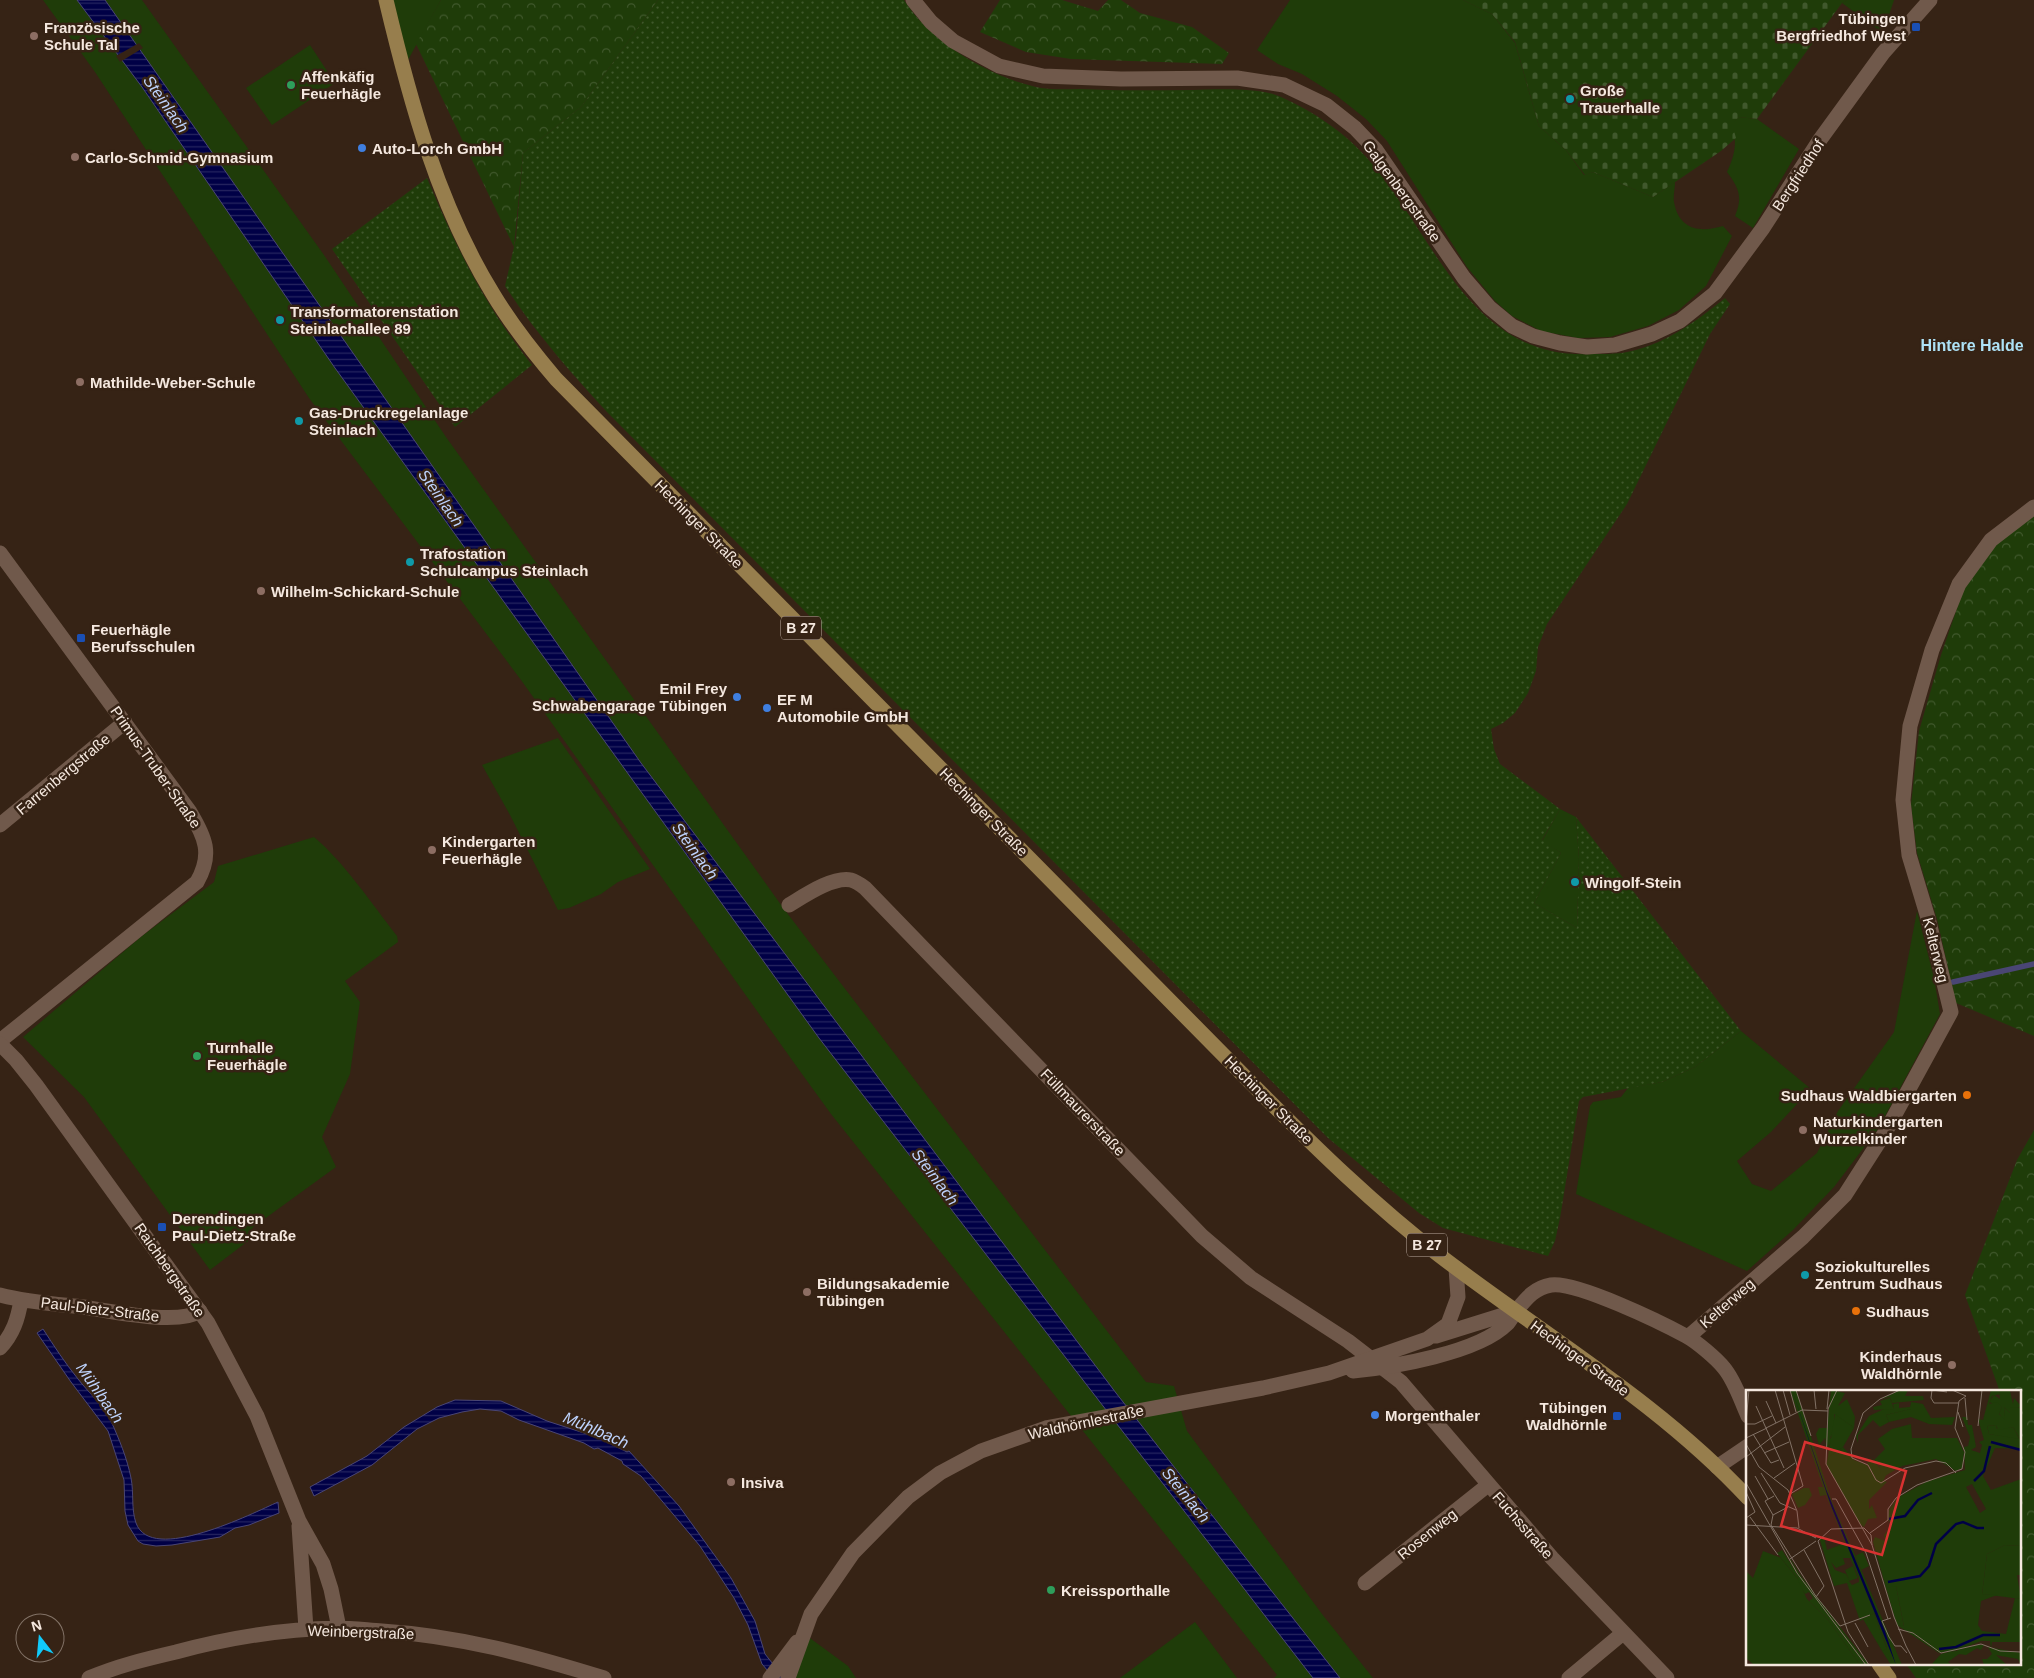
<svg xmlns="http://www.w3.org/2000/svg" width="2034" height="1678" viewBox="0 0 2034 1678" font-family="Helvetica,sans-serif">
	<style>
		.grass { fill: #1f3c09 }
		.forest { fill: url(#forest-crowns) }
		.cemetery { fill: url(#cemetery-stones) }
		.park { fill: url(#park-dots) }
		.water { fill: url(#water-rules); stroke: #4a4674 }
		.pier { fill: #362315 }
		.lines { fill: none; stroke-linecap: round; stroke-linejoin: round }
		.stream { stroke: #4a4674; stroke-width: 5.5 }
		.minor { stroke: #70594b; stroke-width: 15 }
		.tertiary { stroke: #70594b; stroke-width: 15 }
		.primary { stroke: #977e4d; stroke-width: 15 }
		.transit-dot { fill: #1a4fb4; stroke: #362315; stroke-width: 2 }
		.education-dot { fill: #8d6e63; stroke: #362315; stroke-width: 2 }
		.leisure-dot { fill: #2e9e5b; stroke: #362315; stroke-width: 2 }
		.culture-dot { fill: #0f9aa8; stroke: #362315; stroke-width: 2 }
		.shop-dot { fill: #3f7fe0; stroke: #362315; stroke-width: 2 }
		.food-dot { fill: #e8710a; stroke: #362315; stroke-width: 2 }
		.labels { text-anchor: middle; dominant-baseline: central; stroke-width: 5; stroke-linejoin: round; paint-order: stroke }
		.shield { fill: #362315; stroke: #bcada2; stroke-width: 1 }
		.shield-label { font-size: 14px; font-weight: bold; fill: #f5e8df }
		.poi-label { font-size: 15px; font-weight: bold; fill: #f5e8df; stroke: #362315; text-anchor: start }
		.street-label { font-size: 15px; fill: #f5e8df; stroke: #362315 }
		.water-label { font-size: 16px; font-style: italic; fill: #bed3fd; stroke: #362315 }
		.neighbourhood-label { font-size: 16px; font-weight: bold; fill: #aee2f6; stroke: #362315 }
		.inset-river { fill: none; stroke: #000046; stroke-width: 2.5 }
		.inset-road { fill: none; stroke: #827266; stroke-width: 1 }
		.view { fill: #d83231; fill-opacity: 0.15; stroke: #d83231; stroke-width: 2.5 }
		.inset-edge { fill: none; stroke: #f5e8df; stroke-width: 2.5 }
	</style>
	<defs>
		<pattern id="forest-crowns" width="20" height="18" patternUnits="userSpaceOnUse" patternTransform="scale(1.25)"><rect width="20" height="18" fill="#1f3c09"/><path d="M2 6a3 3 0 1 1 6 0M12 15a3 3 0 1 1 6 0" fill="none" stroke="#40582c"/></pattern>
		<pattern id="cemetery-stones" width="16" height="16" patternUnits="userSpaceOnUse" patternTransform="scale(1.25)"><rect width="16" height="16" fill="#1f3c09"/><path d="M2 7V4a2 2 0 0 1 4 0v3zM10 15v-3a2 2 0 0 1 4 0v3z" fill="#40582c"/></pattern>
		<pattern id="park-dots" width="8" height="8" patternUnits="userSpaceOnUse" patternTransform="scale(1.25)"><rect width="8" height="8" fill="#1f3c09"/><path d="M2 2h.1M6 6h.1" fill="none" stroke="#40582c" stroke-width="1.8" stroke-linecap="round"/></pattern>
		<pattern id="water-rules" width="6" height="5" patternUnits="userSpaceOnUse" patternTransform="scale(1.25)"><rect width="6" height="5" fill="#000046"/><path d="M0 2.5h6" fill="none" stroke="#262560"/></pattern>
	</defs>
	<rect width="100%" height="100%" fill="#362315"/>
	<path class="grass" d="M43,0H142L324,255L446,437L784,909L1146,1382L1174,1386L1187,1431L1322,1614L1373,1678H1274L1277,1675L831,1114L802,1074L521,680L309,398L95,72Z
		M386,0H441L403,69Z
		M1290,0H1463L1492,14L1515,43L1539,126L1566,150L1584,175L1593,172L1653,197L1675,182C1675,189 1673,196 1674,202C1679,230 1700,233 1723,226L1732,236L1706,286L1679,310L1648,326L1610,337L1578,338L1541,331L1512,316L1495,301L1467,267L1387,141L1366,119L1337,96L1302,74L1278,64L1257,50Z
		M1847,0H1894L1883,33L1842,3Z
		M310,45L335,83L272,125L246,88Z
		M1739,117L1757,119L1799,149L1753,228L1735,216C1743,197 1739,188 1727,172C1735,154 1738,142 1731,124Z
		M558,738L650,869L618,882L601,894L569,908L558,910L510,815L482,765Z
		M1560,809L1576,817L1579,859L1577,928L1534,903L1561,853L1542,841Z
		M314,837C343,861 373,905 397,936L398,942L345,981L360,1002L350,1074L322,1137L336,1167L252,1228L256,1235L210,1270L84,1097L23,1037L142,936L214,882L218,866Z
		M1917,911L1934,978L1940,1014L1878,1129L1834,1187L1793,1230L1747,1271L1576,1194L1590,1106L1593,1102L1621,1097L1628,1088L1662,1082L1695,1067L1741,1031L1811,1089L1771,1132L1737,1161L1752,1184L1771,1191L1817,1153L1838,1111L1894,1032Z
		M1195,1622L1237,1678H1120Z
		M803,1633L848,1666L856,1678H770Z"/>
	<path class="forest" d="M441,0H658L581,107L523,153L514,247L416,44Z
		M1000,0H1062L1098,11L1108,0H1121L1140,13L1192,27L1229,53L1222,64L1071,59L1026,52L980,32Z
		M2034,515V1036L1956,1003L1937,919L1917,853L1911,805L1919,731L1941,655L1964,588L1996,544Z
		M2034,1130V1678H1916L1906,1664H2020V1392H2000L1965,1295L2017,1160Z"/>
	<path class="cemetery" d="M1463,0H1847L1842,3L1757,119L1739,117L1732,124L1736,138L1721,151L1653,197L1593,172L1585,175L1566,150L1539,126L1515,42L1492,14Z"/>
	<path class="park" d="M658,0H904C931,43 991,78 1041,88C1053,90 1067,89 1080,89C1118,91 1155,90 1193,90C1216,89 1260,87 1281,97C1314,112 1343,131 1368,159C1435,235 1469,361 1593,354C1602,354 1613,354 1622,353C1663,346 1694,323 1725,298L1730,304L1710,334L1627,504L1547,624L1538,647L1536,671L1528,693L1515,713L1503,723L1491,729L1494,749L1500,764L1560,809L1542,840L1561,853L1534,903L1577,928L1579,859L1576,817L1741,1031L1695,1067L1662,1082L1583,1097L1579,1101L1560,1218L1555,1241L1548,1256L1443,1228L1419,1213L1328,1138L607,412C570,372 535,332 505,286L516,238L523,153L581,107Z
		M427,178C456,248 485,306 532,365L455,427L332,249Z"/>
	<path class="water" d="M77,0H105L641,763L1116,1393L1340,1678H1313L819,1038L335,368L142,87Z
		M43,1329C54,1346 65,1363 78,1379C88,1392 104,1406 111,1421C119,1439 127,1458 131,1478C134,1493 131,1509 136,1523C151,1565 253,1513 278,1502L279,1513L249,1525L235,1528L220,1537L172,1545L156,1546L143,1544L138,1541L128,1525L125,1511L124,1480L108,1431L71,1382L37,1333Z
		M455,1400L501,1401L547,1421L587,1434L603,1437V1440L627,1452L629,1451L679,1506L731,1578L755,1621L765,1654L784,1678H774L762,1664L748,1625L734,1598L700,1546L641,1476L623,1464L622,1461L598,1448L594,1449L584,1443L519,1420L501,1411L480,1409L462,1412L439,1418L417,1429L372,1465L314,1496L310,1487L367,1456L404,1427L437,1407Z"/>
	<path class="pier" d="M139,43L143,48L120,62L116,56Z"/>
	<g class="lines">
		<path class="stream" d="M1953,982L2034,964"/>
		<path class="minor" d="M913,0L931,22L953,41L999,66L1043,76L1121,79L1237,78L1284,85L1326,105L1355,128L1376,150L1464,278L1489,307L1512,326L1533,336L1560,343L1587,347L1615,345L1652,334L1680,321L1715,293L1763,228L1819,141L1883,53L1930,0
			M0,553L190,812C205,837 213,854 197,882L0,1041
			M0,825L125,722
			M789,905C804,896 833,876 851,880C855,881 861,885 865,888L1202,1236L1251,1278L1348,1341L1401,1382L1552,1558L1667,1678
			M0,1295C27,1302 55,1304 83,1307C109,1311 179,1326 200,1311
			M1516,1311C1526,1299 1534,1288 1551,1285C1576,1281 1662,1323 1686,1336C1697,1342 1717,1359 1724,1368C1735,1381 1741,1401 1748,1416
			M1688,1337L1803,1237L1845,1195L1886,1131L1951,1012L1928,918L1909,855L1903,800L1910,726L1932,650L1959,584L1991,540L2034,507
			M0,1348C13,1334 18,1319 21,1300
			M1717,1467L1748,1446
			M1365,1583L1488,1485
			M1569,1678L1623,1633"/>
		<path class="tertiary" d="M0,1044L16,1060L36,1085L208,1323L257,1416L299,1521L323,1564L331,1589L339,1628
			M1436,1336L1516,1311
			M1353,1371C1393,1367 1478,1353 1507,1324C1510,1321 1513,1315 1516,1311
			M299,1526L306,1629
			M89,1678C117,1666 146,1659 176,1652C228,1638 282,1629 337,1628C352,1628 367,1630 382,1631C460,1636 530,1655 604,1678
			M770,1678L797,1642
			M788,1678L811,1614L853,1553L908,1497L940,1473L981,1451L1046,1428L1263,1388L1329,1373L1427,1339L1448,1324L1458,1297L1456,1268"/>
		<path class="primary" d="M386,0C410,101 438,205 493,294C511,324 533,352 556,379L1258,1090C1316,1148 1374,1205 1439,1255C1543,1335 1659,1402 1748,1498
			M1879,1664L1889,1678"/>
	</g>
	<g class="transit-dot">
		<rect x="1911" y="22" width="10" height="10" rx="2.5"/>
		<rect x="76" y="633" width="10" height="10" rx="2.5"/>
		<rect x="157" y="1222" width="10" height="10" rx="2.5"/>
		<rect x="1612" y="1411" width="10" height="10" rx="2.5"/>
	</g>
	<g class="education-dot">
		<circle cx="34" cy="36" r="5"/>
		<circle cx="75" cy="157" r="5"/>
		<circle cx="80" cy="382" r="5"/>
		<circle cx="261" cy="591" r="5"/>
		<circle cx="432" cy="850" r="5"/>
		<circle cx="1803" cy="1130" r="5"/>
		<circle cx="807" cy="1292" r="5"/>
		<circle cx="1952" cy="1365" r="5"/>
		<circle cx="731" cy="1482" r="5"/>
	</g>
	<g class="leisure-dot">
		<circle cx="291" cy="85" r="5"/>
		<circle cx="197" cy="1056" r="5"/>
		<circle cx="1051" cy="1590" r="5"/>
	</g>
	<g class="culture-dot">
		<circle cx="1570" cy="99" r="5"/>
		<circle cx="280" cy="320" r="5"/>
		<circle cx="299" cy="421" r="5"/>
		<circle cx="410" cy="562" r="5"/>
		<circle cx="1575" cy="882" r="5"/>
		<circle cx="1805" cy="1275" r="5"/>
	</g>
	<g class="shop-dot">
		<circle cx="362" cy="148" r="5"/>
		<circle cx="737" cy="697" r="5"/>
		<circle cx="767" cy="708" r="5"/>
		<circle cx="1375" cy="1415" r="5"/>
	</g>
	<g class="food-dot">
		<circle cx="1967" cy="1095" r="5"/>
		<circle cx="1856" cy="1311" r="5"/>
	</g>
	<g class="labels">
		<g class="shield">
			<rect x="781" y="616.5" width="40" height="23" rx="4"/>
			<rect x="1407" y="1233.5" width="40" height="23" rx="4"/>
		</g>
		<g class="shield-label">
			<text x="801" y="628">B 27</text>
			<text x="1427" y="1245">B 27</text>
		</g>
		<g class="poi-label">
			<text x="1906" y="18" text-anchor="end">Tübingen<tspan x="1906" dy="17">Bergfriedhof West</tspan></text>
			<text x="44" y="27">Französische<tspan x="44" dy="17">Schule Tal</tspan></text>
			<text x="301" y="76">Affenkäfig<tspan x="301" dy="17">Feuerhägle</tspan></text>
			<text x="1580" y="90">Große<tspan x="1580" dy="17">Trauerhalle</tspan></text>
			<text x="372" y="148">Auto-Lorch GmbH</text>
			<text x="85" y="157">Carlo-Schmid-Gymnasium</text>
			<text x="290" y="311">Transformatorenstation<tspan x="290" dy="17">Steinlachallee 89</tspan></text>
			<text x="90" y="382">Mathilde-Weber-Schule</text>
			<text x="309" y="412">Gas-Druckregelanlage<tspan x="309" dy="17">Steinlach</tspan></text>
			<text x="420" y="553">Trafostation<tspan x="420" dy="17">Schulcampus Steinlach</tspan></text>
			<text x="271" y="591">Wilhelm-Schickard-Schule</text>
			<text x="91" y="629">Feuerhägle<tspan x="91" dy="17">Berufsschulen</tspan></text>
			<text x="727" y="688" text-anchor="end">Emil Frey<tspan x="727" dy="17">Schwabengarage Tübingen</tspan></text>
			<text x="777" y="699">EF M<tspan x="777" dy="17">Automobile GmbH</tspan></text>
			<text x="442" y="841">Kindergarten<tspan x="442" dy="17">Feuerhägle</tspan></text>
			<text x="1585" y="882">Wingolf-Stein</text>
			<text x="207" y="1047">Turnhalle<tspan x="207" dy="17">Feuerhägle</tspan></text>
			<text x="1957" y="1095" text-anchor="end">Sudhaus Waldbiergarten</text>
			<text x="1813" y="1121">Naturkindergarten<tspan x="1813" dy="17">Wurzelkinder</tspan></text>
			<text x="172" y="1218">Derendingen<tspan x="172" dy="17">Paul-Dietz-Straße</tspan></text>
			<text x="1815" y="1266">Soziokulturelles<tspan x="1815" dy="17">Zentrum Sudhaus</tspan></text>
			<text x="817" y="1283">Bildungsakademie<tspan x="817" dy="17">Tübingen</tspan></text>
			<text x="1866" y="1311">Sudhaus</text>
			<text x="1942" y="1356" text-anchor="end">Kinderhaus<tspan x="1942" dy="17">Waldhörnle</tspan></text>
			<text x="1607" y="1407" text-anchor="end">Tübingen<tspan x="1607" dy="17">Waldhörnle</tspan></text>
			<text x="1385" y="1415">Morgenthaler</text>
			<text x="741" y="1482">Insiva</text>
			<text x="1061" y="1590">Kreissporthalle</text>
		</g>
		<g class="street-label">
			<text transform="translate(1798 175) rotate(-57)">Bergfriedhof</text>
			<text transform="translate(1402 191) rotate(54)">Galgenbergstraße</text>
			<text transform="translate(699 524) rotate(45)">Hechinger Straße</text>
			<text transform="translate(156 767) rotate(55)">Primus-Truber-Straße</text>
			<text transform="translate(63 774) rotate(-40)">Farrenbergstraße</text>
			<text transform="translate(984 812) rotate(45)">Hechinger Straße</text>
			<text transform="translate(1936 950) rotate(76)">Kelterweg</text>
			<text transform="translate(1269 1100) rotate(45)">Hechinger Straße</text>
			<text transform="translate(1083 1112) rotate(46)">Füllmaurerstraße</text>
			<text transform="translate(170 1270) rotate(55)">Raichbergstraße</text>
			<text transform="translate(1727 1303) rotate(-41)">Kelterweg</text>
			<text transform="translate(100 1309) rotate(7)">Paul-Dietz-Straße</text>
			<text transform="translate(1580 1358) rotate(36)">Hechinger Straße</text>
			<text transform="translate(1086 1422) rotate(-12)">Waldhörnlestraße</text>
			<text transform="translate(1523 1525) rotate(49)">Fuchsstraße</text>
			<text transform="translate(1427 1534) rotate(-39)">Rosenweg</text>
			<text transform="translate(361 1632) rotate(2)">Weinbergstraße</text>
		</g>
		<g class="water-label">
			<text transform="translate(166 104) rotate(55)">Steinlach</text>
			<text transform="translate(441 498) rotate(55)">Steinlach</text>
			<text transform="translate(695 851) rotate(54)">Steinlach</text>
			<text transform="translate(935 1177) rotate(53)">Steinlach</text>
			<text transform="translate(100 1393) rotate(55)">Mühlbach</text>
			<text transform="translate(596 1430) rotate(23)">Mühlbach</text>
			<text transform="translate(1186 1495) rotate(51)">Steinlach</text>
		</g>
		<g class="neighbourhood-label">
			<text x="1972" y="345">Hintere Halde</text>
		</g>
	</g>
	<g transform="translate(1746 1390)">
		<rect width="275" height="275" fill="#362315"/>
		<path d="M44,0H50L85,109L156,275H145L136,261L141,258L128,223L114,231L101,193L88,196L73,147H78L81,160L99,153L80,105L74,106L72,97H77ZM97,168H104L113,188V192L106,195L103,191L112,188L107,176L99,180L103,190L100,184L89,180L85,172L90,178L99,174ZM85,0L99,3L92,16L101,9L109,27L108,38L88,24L89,39L84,48L87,49L81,59L79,48L73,55L70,44L73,38H81ZM154,0H162L159,6H177L178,10L146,13L144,7L136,9ZM253,0H268L264,1L267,14L268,8L275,16L264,23L258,17L260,34L253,23L256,17L243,12L248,5L254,9ZM153,13V18L164,17L165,13L166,19L140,25L143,32L134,37L127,30L112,45V53L110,46L123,26L138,19H148L147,14ZM250,35L251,39L267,37L274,50L243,44L241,36ZM126,69L140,85L137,92L129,89L121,73ZM58,98H63L66,105L59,115L52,118L46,104ZM259,155L275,156V185H271L275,209L236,204L241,164ZM38,159L55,186L123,275H114L82,230L63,211L67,208L63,202L59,204L50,190L53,187ZM117,162L123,176L115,180L109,166ZM142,195L150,196L158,237L151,235L140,198Z" fill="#1f3c09" fill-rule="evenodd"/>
		<path d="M245,0H253L254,4L246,6L243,14L251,12L256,17L253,24L259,30L258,17L264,23V17L275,18V59L249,58L237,86L245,100L275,89V156L259,155L241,164L236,204L251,205L235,211L232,235L236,241L260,244L269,208L275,209V252H246L245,258L244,251H235L210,261L193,263L151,235L158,236L150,196L140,198L127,152L129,147L139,151L138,145L146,134L142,130L143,120L151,108L180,92L219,80L218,57L222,56L224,47L216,27H221L222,35H226L230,57L225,60L234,63L236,55L233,52L238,50L232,29L237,30ZM250,35L252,40L267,37L274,49L243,44L241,36ZM226,94L240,119L234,123L220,97ZM89,24L108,38L97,57L81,72ZM17,161L35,168L51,188L61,209L82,230L114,275H8L0,268V181L7,188ZM231,255H238L235,260L231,258L220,265L213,264L202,272L206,275H185L195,264ZM242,257L275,263V275L272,269L250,265L261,275H238L236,269H241L246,264Z" fill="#1f3c09" fill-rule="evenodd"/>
		<path d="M165,34L166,48H211L218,62L216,78L210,81L190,69L156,76L139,86L135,84L133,74L128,70L139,59L132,49L146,39Z" fill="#1f3c09"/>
		<path d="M144,8L148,19L128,20L127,17L136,15L134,11ZM165,12L177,14L185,28L209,27L206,35L183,34L165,27L143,32L140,25L165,19ZM97,57L108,70L121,75L128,87L141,92L123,110V119L126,115L131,128L122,129L118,137L114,134L80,74L83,67ZM36,160L54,188L52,189L31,163ZM128,223L141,259L136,261L117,229Z" fill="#1f3c09"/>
		<path d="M46,0L80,99L139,241L150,275L85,116Z" fill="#000046"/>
		<path class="inset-river" d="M245,52L275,60M228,91L238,81L244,56M143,129L159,126L172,110L186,103M142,192L174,186L183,176L190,154L210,134L217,132L231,138H238M193,259L210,257L237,245H254"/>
		<path class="inset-road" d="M29,0L57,96L44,104M37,0L44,25M44,0L50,22M50,0L65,46M68,0L70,19M91,0L82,19L80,74L126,155L148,227L160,256M154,0L134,9L117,23L105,59L106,68L122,75L130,90L135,93L159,78L190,71L200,73L210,83M186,0L185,8L188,13H213M186,0L201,2M219,8L221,30M20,11L30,33M10,16L38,78M81,19L83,0M212,22L217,37M0,32L3,0M0,34H9L26,26M232,36L236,0M20,38L56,20L82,21M7,44L25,73L33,70M0,48L21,38M0,54L13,77L42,100L51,121L53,138M18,63L43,52M0,67L39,37M15,83L34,113L50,120M9,86L22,109M28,88L49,73M0,93L51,183L120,275M0,102L9,122L0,128M86,109H90L120,163L142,229M42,117L27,125L25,135L69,205L94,236L124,225M27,125L19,111L28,106M4,127L32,165M0,135L51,138L70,148M124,143L142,130V119L150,108L171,95L216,79L219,62L209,38L213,11L220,6L206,0M72,151L102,242L123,275M72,151L85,139L118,138L125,145L126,155M58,160L78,196L70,207M44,169L70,151M145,228L136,231L143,247L149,256H155L161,263M109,233L122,257M152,239L167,243L195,263L235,254L254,261L275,262M160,256L170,275"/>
		<path class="view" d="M59,52L160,81L136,165L35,136Z"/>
		<rect width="275" height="275" class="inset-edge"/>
	</g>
	<g transform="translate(40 1638) rotate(344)"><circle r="24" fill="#362315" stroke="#827266"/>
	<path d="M0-4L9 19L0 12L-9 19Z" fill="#10cafa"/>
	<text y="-8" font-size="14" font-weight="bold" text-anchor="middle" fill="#f5e8df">N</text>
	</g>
</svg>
